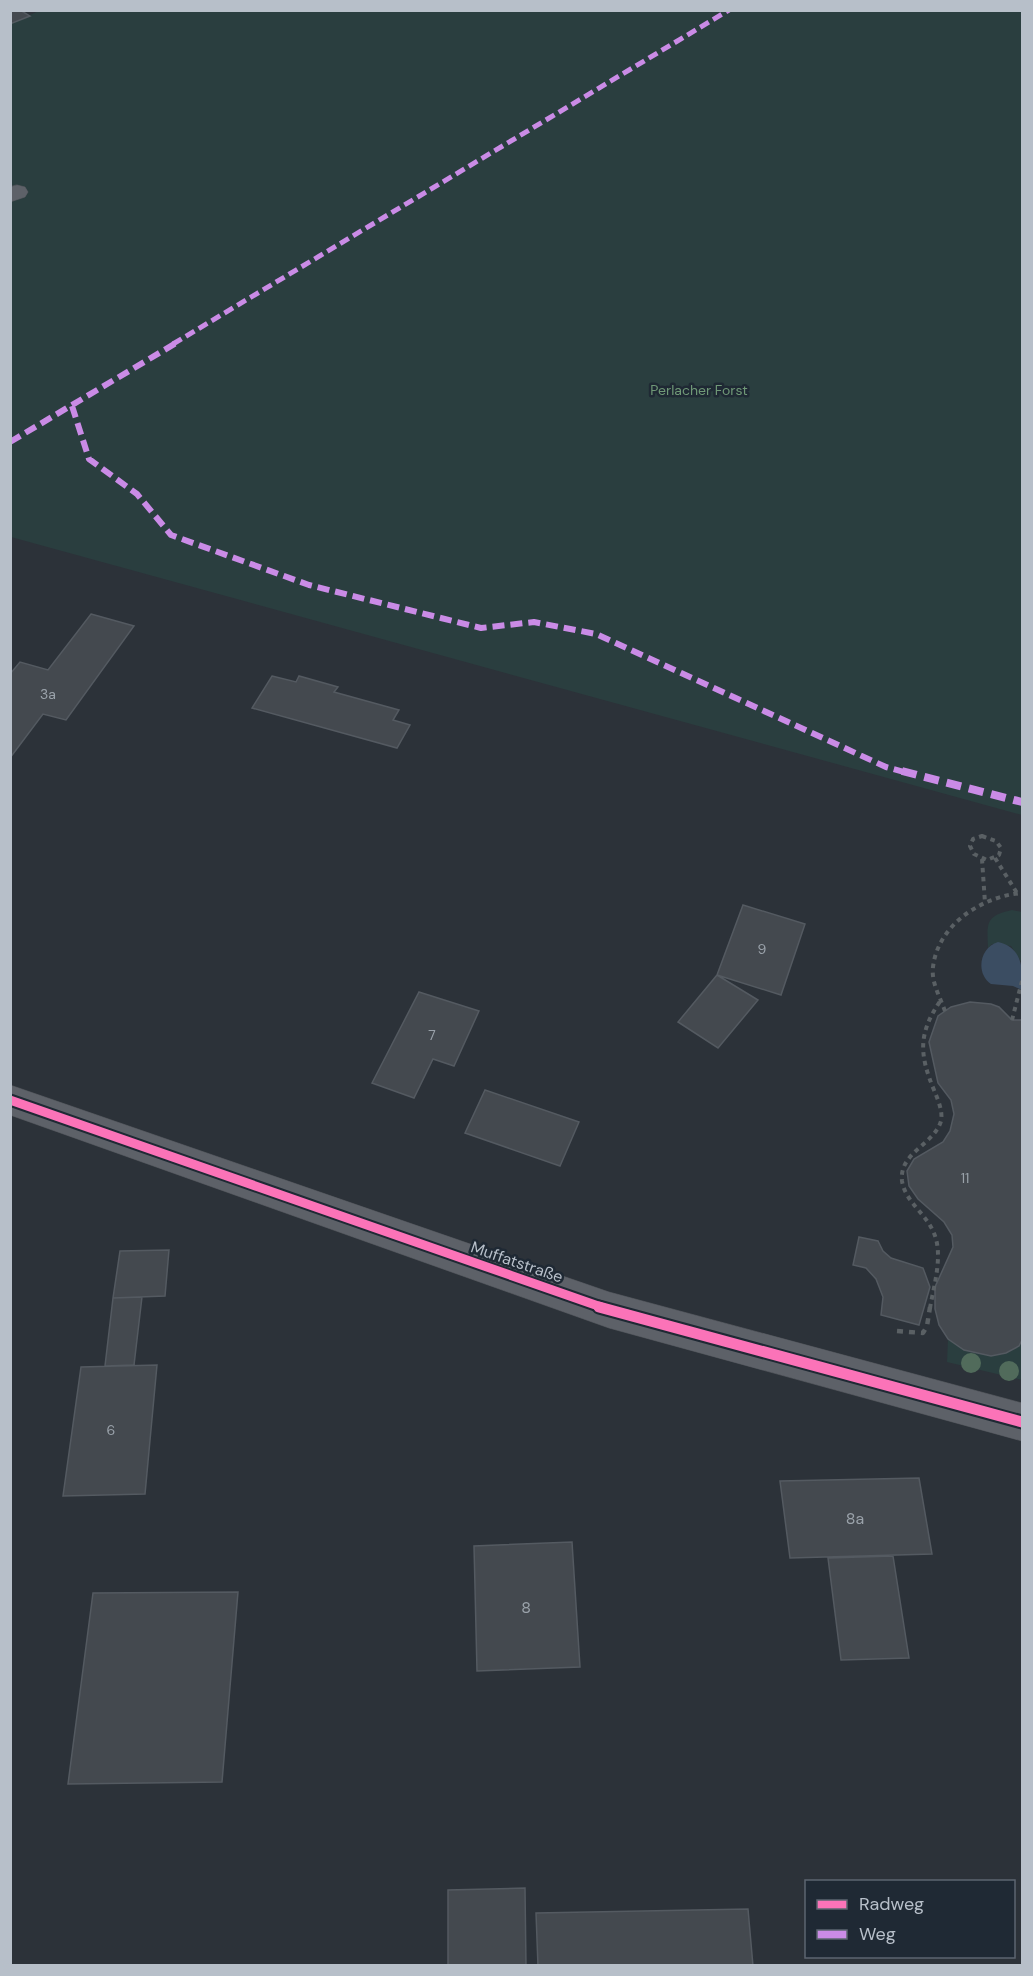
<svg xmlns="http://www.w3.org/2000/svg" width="1033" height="1976" viewBox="0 0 1033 1976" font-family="'DM Sans',sans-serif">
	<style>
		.green { fill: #2a3e3f }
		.water { fill: #3b4d62 }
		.building { fill: #44494f; stroke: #545a61; stroke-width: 1.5 }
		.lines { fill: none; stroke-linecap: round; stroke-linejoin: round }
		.minor-casing { stroke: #4a4e54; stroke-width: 1 }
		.path-far1 { stroke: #5a6064; stroke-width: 4; stroke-dasharray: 4.5 4.5; stroke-linecap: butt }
		.path { stroke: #5a6064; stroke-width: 4.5; stroke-dasharray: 6 6; stroke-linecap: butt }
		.minor { fill: #5d6168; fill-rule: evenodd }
		.quiet-far2 { stroke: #ca8be6; stroke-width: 5; stroke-dasharray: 10 5; stroke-linecap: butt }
		.quiet-far1 { stroke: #ca8be6; stroke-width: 6; stroke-dasharray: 12 6; stroke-linecap: butt }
		.quiet { stroke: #ca8be6; stroke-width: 8; stroke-dasharray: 15 8; stroke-linecap: butt }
		.cycleway-far1-casing { stroke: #1f2934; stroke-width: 13 }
		.cycleway-casing { stroke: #1f2934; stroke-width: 15 }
		.cycleway-far1 { stroke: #fb73b8; stroke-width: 9 }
		.cycleway { stroke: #fb73b8; stroke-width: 11 }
		.tree { fill: #516b5b }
		.labels { text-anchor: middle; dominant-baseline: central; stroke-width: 5; stroke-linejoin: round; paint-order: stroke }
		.far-park-label { font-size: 14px; fill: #709977; stroke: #1f2934 }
		.number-label { font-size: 14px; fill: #9aa2aa }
		.street-label { font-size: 16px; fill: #b7bfc9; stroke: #1f2934 }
		.near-number-label { font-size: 16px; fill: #9aa2aa }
	</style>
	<rect width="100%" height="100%" fill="#2c3239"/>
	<path class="green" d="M41,10L1022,11V815L11,537L10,24Z
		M1012,910L1022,912V963L1011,946L992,944L988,948C987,923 985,916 1012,910Z
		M948,1339C969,1353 1005,1367 1022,1340V1380L947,1362Z"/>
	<path class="water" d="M998,942C1023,948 1023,969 1022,990L1013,986L991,984C975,973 980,947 998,942Z"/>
	<path class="building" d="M10,10H20L30,16L10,24Z
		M91,614L134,626L66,720L43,714L10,758V674L20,662L48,670Z
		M272,676L296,682L299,676L338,687L334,692L399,710L393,720L410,725L397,748L252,708Z
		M743,905L805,924L781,995L717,975Z
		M717,975L758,1000L718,1048L678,1022Z
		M419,992L479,1011L454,1066L433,1059L414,1098L372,1083Z
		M970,1002L991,1004L999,1007L1012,1020H1022V1340L1019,1346L1006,1353L991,1356L964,1350L948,1339L939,1325L935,1309V1287L953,1247L952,1235L944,1222L918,1199L909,1186L907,1171L914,1159L943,1142L950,1131L954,1114L951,1100L938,1083L929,1042L938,1016L951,1007Z
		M485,1090L579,1122L560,1166L465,1133Z
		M859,1237L878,1241L883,1251L891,1258L923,1268L930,1287L919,1325L881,1315L883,1297L876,1279L866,1268L853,1265Z
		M169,1250L165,1296L113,1298L120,1251Z
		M142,1297L134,1365L105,1366L113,1298Z
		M157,1365L145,1494L63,1496L81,1367Z
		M919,1478L932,1554L790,1558L780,1481Z
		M572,1542L580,1667L477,1671L474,1546Z
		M893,1556L909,1658L841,1660L828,1558Z
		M238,1592L222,1782L68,1784L93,1593Z
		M525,1888L526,1966H448V1890Z
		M748,1909L753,1966H538L536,1913Z"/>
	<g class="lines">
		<defs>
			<path id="minor" d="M17,185L25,187L28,192L25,197L10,202V187Z
				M10,1085L609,1292L1022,1403V1441L609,1328L10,1115Z"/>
		</defs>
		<use href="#minor" class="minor-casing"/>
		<path class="path-far1" d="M982,836L996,841L1001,848L999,855L987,860L974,854L970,846L973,839Z
			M995,858L1017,893
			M982,859L985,903
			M945,1011C940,997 931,982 933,967C938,924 983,896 1022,893
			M1012,1020L1022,981
			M930,1308C934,1285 944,1253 933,1231C925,1213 905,1201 902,1181C899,1152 934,1145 941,1121C943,1111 938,1100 934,1090C919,1054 918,1033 941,1000"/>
		<path class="path" d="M897,1331L923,1333L927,1326L930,1307"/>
		<use href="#minor" class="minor"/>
		<path class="quiet-far2" d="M173,344L729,10"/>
		<path class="quiet-far1" d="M72,406L89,459L137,494L171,535L309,585L481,628L534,622L596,634L886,767L908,773
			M10,442L176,343"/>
		<path class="quiet" d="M902,771L1022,802"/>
		<defs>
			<path id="cycleway-far1" d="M10,1100L604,1308"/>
			<path id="cycleway" d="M599,1307L1022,1422"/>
		</defs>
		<use href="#cycleway-far1" class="cycleway-far1-casing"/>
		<use href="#cycleway" class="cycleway-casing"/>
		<use href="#cycleway-far1" class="cycleway-far1"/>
		<use href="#cycleway" class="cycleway"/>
	</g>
	<g class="tree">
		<circle cx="971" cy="1363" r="10"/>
		<circle cx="1009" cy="1371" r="10"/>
	</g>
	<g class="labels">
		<g class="far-park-label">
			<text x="699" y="390">Perlacher Forst</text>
		</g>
		<g class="number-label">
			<text x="48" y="694">3a</text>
			<text x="762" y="949">9</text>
			<text x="432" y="1035">7</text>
			<text x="965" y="1178">11</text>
			<text x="111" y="1430">6</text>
		</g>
		<g class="street-label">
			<text transform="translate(517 1262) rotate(19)">Muffatstraße</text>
		</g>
		<g class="near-number-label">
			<text x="855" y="1518">8a</text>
			<text x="526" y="1607">8</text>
		</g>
	</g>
	<rect width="1033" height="1976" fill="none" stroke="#b7bfc9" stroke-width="24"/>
	<rect x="805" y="1880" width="210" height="78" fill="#1f2934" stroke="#5c6570" stroke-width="1.5"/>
	<rect x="817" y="1900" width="30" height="9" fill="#fb73b8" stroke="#5c6570" stroke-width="1.5"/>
	<text x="859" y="1910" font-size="18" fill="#b7bfc9">Radweg</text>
	<rect x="817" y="1930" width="30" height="9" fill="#ca8be6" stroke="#5c6570" stroke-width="1.5"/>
	<text x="859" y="1940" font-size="18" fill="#b7bfc9">Weg</text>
</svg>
